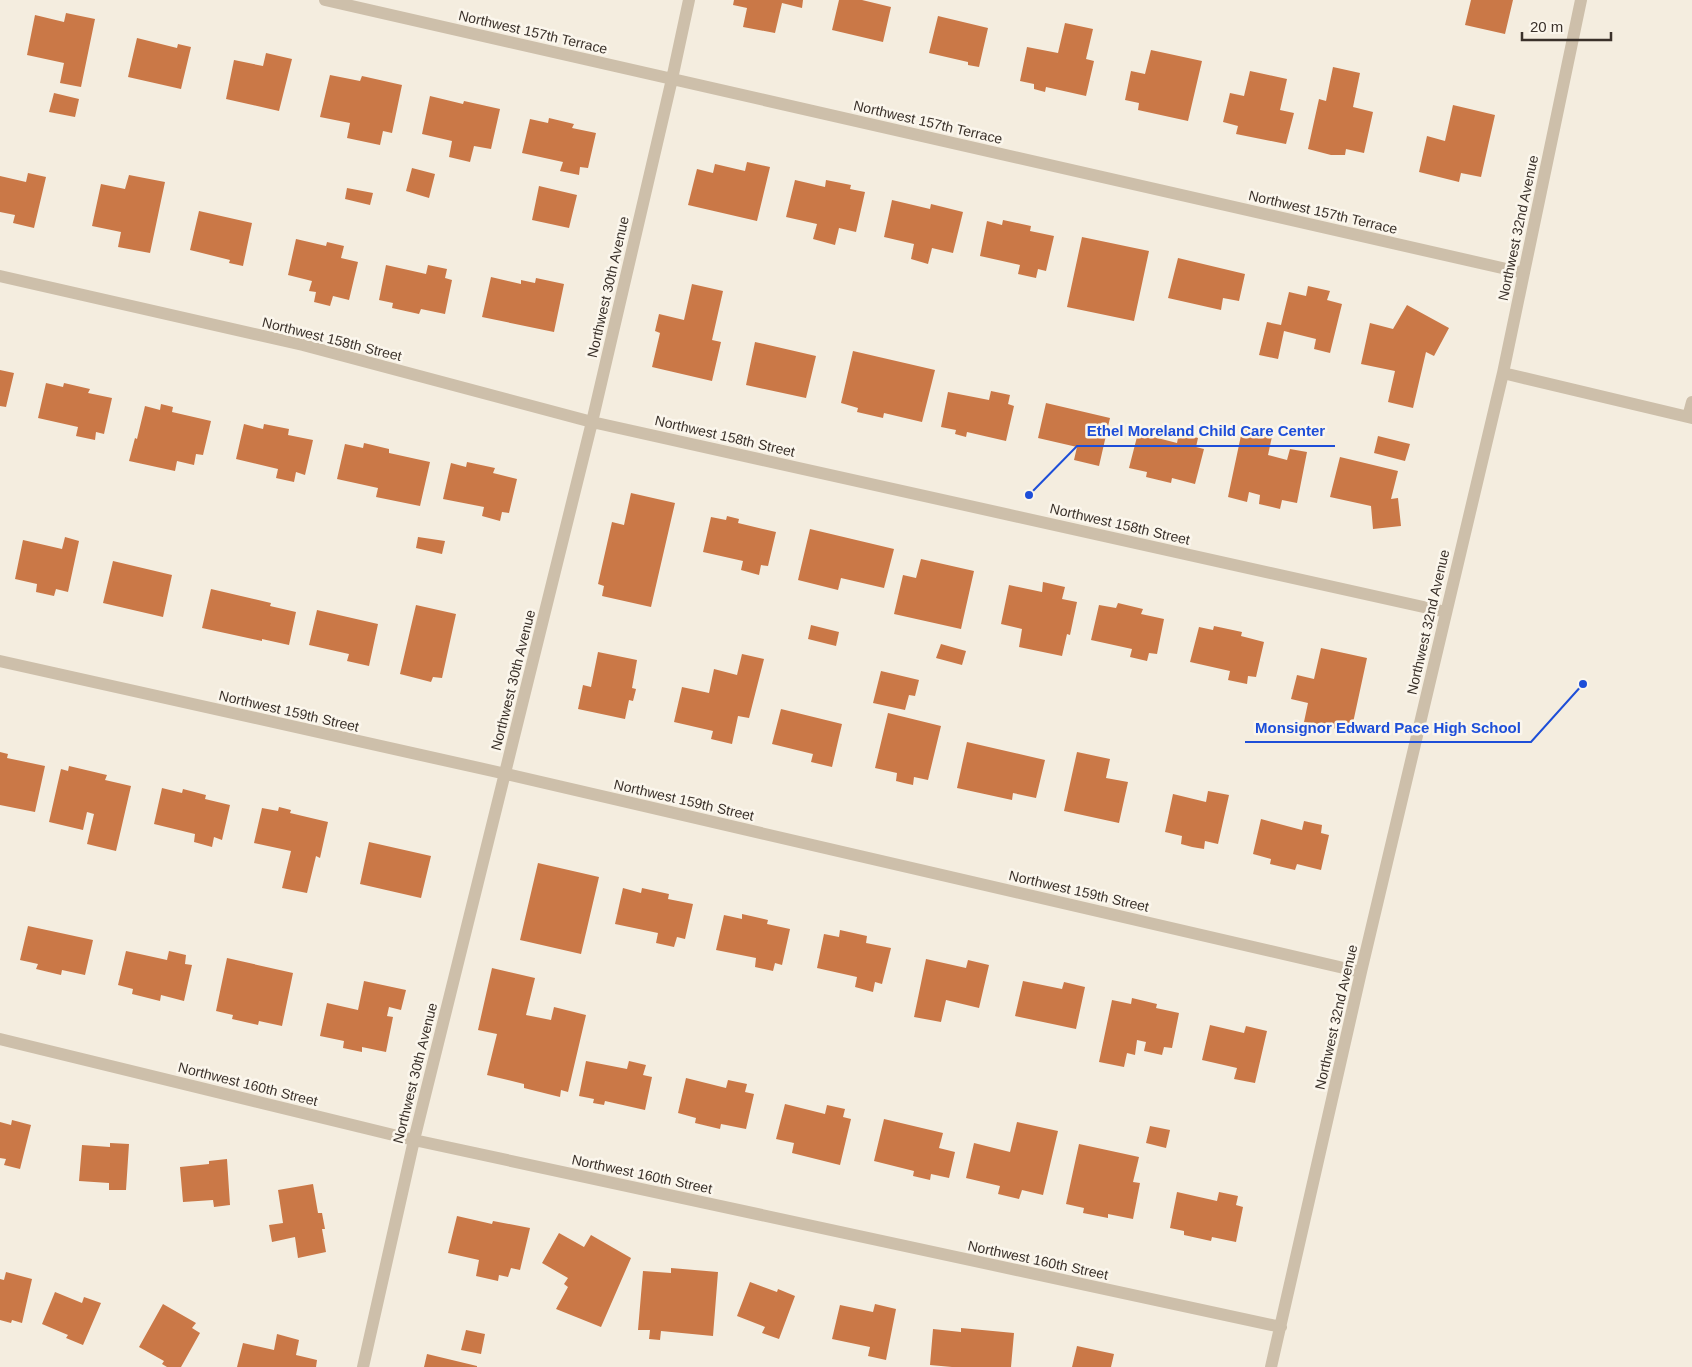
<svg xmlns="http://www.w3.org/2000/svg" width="1692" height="1367" viewBox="0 0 1692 1367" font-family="Helvetica,sans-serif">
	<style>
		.building { fill: #ca7847 }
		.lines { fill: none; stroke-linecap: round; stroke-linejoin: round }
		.minor { stroke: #cdbfaa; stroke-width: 12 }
		.labels { text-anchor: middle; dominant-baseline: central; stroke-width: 5; stroke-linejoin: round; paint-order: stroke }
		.street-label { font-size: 14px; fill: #3a312a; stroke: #fbf6ec }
		.leader { fill: none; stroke: #1d4ed8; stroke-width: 2 }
		.callout-dot { fill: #1d4ed8; stroke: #fbf6ec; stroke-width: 2 }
		.callout-label { font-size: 15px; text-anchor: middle; font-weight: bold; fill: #1d4ed8; stroke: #fbf6ec; stroke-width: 5; stroke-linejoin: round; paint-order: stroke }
	</style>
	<rect width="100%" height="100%" fill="#f4eddf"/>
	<path class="building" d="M734,0H803L802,8L782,3L775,33L743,27L747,8L733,5Z
		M839,0H862L891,7L883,42L832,30Z
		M1471,0H1513L1505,34L1465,25Z
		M66,13L95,19L81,87L60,83L64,63L27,55L35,15L64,22Z
		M938,16L988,28L979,67L968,65V62L929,53Z
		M1065,23L1093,29L1086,59L1094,61L1086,96L1046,87L1045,92L1034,89V84L1020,81L1027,47L1058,53Z
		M137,38L177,48L178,44L191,47L181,89L128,77Z
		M1151,50L1202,61L1188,121L1138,110L1139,103L1125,100L1131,71L1145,74Z
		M266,53L292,59L279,111L226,99L234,60L263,66Z
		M1333,67L1360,73L1353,107L1373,112L1364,153L1346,149L1345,155H1331L1308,149L1319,99L1326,101Z
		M1250,71L1287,79L1280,110L1294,113L1286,144L1236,134L1238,126L1223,122L1230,93L1244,96Z
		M330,75L360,81L362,76L402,85L392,133L383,131L380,145L347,138L350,123L320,117Z
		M54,93L79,99L75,117L49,112Z
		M430,96L463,104L464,101L500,109L491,149L474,146L470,162L449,157L452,141L422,134Z
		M1453,105L1495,115L1481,177L1461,173L1459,182L1419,172L1427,136L1445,141Z
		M549,118L574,124L572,128L596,133L588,168L580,167L579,175L560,171L563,162L522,153L530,119L548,123Z
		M747,162L770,167L757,221L688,205L697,169L713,173L715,164L745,171Z
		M412,168L435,174L429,198L406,191Z
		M28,173L46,177L34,228L13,223L15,215L0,212V176L26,182Z
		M129,175L165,182L150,253L118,247L121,232L92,226L101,184L125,189Z
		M795,180L825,187L826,180L851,185L850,189L865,192L856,232L839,228L835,245L813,239L817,224L786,217Z
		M539,186L577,195L569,228L532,220Z
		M347,188L373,193L370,205L345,199Z
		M892,200L930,209L931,204L963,212L953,253L932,248L928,264L911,259L914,244L884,237Z
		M199,211L252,223L243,266L229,263L230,260L190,250Z
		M1003,220L1031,226L1030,231L1054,236L1046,271L1038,269L1036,278L1018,274L1020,265L980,256L987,221L1002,225Z
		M1082,237L1149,251L1134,321L1067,307Z
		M296,239L326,246L327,242L344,246L341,258L358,262L349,300L333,296L330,306L314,302L316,292L309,291L312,281L288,275Z
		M1178,258L1245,274L1239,301L1223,298L1221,310L1168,298Z
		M386,265L426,274L428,265L447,269L445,278L452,280L445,314L421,309L419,314L392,308L393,303L379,300Z
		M491,277L521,284V280L535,283L536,278L564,284L554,332L482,317Z
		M692,284L723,291L712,340L721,342L712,381L652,367L660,333L655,331L659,314L684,320Z
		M1308,286L1330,291L1327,300L1342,304L1330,353L1314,349L1316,339L1284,331L1278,359L1259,355L1267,322L1281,325L1289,292L1306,296Z
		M1407,305L1449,328L1434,356L1426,352L1413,408L1388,402L1395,371L1361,364L1370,323L1393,329Z
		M755,342L816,356L806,398L746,385Z
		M853,351L935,370L922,422L884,413L883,418L857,412L858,408L841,403Z
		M0,370L14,373L6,407L0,406Z
		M46,383L63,387L64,383L90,389L88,393L112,398L104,434L96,432L95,440L76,436L78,427L38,418Z
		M991,391L1010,395L1008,404L1014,406L1006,441L967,432L966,437L955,434L956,430L941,427L948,392L989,400Z
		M1046,403L1110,418L1099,466L1074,460L1077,447L1038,438Z
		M161,404L173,407L172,412L211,421L203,455L196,454L194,465L177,461L175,471L129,461L135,438L137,439L145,406L160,410Z
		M244,424L263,429L264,424L289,429L288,435L313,440L305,475L296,472L294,482L276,478L278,469L236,459Z
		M1243,426L1273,432L1268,455L1287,460L1290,449L1307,452L1297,503L1282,500L1280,509L1259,504L1260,495L1249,492L1247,502L1228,497Z
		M1138,433L1177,443L1179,433L1198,438L1196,447L1204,449L1195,484L1172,478L1171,483L1146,477L1147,472L1129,468Z
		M1378,436L1410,444L1405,461L1374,453Z
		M364,443L389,449V453L430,462L420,506L376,497L378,488L337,479L345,444L363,448Z
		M1340,457L1398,471L1391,499L1398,498L1401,526L1373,529L1371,506L1330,497Z
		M467,462L495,468L493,473L517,479L509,513L502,512L500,521L482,516L484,507L443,499L451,463L466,467Z
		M631,493L675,503L651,607L602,596L604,586L598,584L612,522L624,525Z
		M727,516L739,519L738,523L776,532L768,566L761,565L759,575L741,570L743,561L703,552L711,517L726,520Z
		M810,529L894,549L884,588L841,578L838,590L798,580Z
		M65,537L79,541L68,592L56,589L54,596L36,592L37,584L15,579L23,540L62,549Z
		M418,537L445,541L442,554L416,548Z
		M921,559L974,571L961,629L894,614L903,575L916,578Z
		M113,561L172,575L163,617L103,603Z
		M1043,582L1065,587L1062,599L1077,602L1070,635L1067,634L1062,656L1019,647L1022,629L1001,624L1009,585L1042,592Z
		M211,589L271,603L270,606L296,612L289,645L262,639V641L202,628Z
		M1118,603L1143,609L1141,614L1164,619L1157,654L1149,653L1147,661L1130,657L1132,649L1091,640L1099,605L1116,608Z
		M416,605L456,614L442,678L433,677L431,682L400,674Z
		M317,610L378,624L369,666L347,661L349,654L309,645Z
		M811,625L839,632L836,646L808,639Z
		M1214,626L1242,632L1241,636L1264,642L1256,677L1248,676L1247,684L1228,680L1230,671L1190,662L1199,627L1213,630Z
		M941,644L966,651L962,665L936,658Z
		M1321,648L1367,658L1351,732L1304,722L1308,703L1291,699L1297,675L1314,679Z
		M598,652L637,660L632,688L636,689L633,701L629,700L625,719L578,709L583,685L591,687Z
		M742,654L764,659L749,718L738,716L732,744L711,739L713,731L674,722L682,687L709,693L714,669L737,675Z
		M881,671L919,680L915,696L909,695L905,710L873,703Z
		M781,709L842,724L832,767L811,762L813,754L772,744Z
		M888,713L941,726L928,780L914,777L913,785L904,783L896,781L897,773L875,768Z
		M967,742L1045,760L1036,798L1013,793L1012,800L957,788Z
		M0,752L8,754L7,758L45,766L35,812L0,805Z
		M1077,752L1110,759L1106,778L1128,782L1119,823L1064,811Z
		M69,766L107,775L105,780L131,786L116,851L87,844L94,814L87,812L83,830L49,822L61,769L68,771Z
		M162,788L182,793L183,789L206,795L205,799L230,805L222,840L214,837L212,847L194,842L195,834L154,824Z
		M1208,791L1229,795L1218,844L1205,841L1204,849L1192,847L1181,844L1182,836L1165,832L1173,794L1206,802Z
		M279,807L291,810L290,813L328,822L320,858L316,856L307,893L282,888L291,851L254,843L262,808L278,811Z
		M1261,819L1302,830L1304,821L1322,825L1321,833L1329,835L1321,870L1297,864L1295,870L1270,864L1271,859L1253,854Z
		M369,842L431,856L421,898L360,884Z
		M538,863L599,877L581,954L520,940Z
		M623,888L641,893L642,888L669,894L668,899L693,904L685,939L677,937L674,947L656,943L658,933L615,924Z
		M742,914L768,920L767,924L790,929L782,965L775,963L773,971L755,967L756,958L716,950L724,915L742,919Z
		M28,926L93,940L85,975L62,970L61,975L36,969L38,964L20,960Z
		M840,930L867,936L866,943L891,948L882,984L875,982L873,992L855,987L857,977L817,968L824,934L839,937Z
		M126,951L167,960L169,951L186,955L185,964L192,965L184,1001L161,995L160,1001L132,994L133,989L118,985Z
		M227,958L293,973L282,1026L259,1021L258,1025L232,1019L233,1015L216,1011Z
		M926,959L966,968L968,960L989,965L979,1008L946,1000L941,1022L914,1017Z
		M492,968L535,978L526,1015L551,1020L554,1007L586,1015L568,1092L561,1090L560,1097L524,1088V1084L487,1075L497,1034L478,1030Z
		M364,981L406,990L401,1010L389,1007L387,1016L393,1017L386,1052L362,1047V1052L343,1048L344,1041L320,1036L327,1003L358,1010Z
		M1023,981L1062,989L1064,982L1085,987L1076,1029L1015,1016Z
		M1132,998L1157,1004L1156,1008L1179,1013L1172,1048L1164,1047L1162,1055L1144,1051L1146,1042L1137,1040L1135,1055L1127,1053L1124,1067L1099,1062L1112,1000L1131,1004Z
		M1210,1025L1244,1033L1246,1026L1267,1031L1255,1083L1234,1079L1237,1068L1202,1060Z
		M586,1061L627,1069L629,1061L646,1065L643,1075L652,1077L645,1110L605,1101L604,1105L593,1103L594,1099L579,1096Z
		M686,1078L726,1088L728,1080L747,1084L745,1092L754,1094L746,1129L721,1124L720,1129L695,1123L696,1118L678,1113Z
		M785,1104L825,1114L827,1105L845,1109L843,1117L851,1119L840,1165L792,1153L794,1143L776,1139Z
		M884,1119L943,1133L939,1148L955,1152L949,1178L931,1174L930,1180L913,1176L914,1171L874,1161Z
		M12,1120L31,1125L20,1169L4,1165L6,1159L0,1158V1122L11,1125Z
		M1017,1122L1058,1131L1043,1195L1022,1190L1019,1199L998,1194L1000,1186L966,1178L974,1143L1010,1152Z
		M1150,1126L1170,1130L1166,1148L1146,1143Z
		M110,1143L129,1144L126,1190H109V1183L79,1181L82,1145L110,1147Z
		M1079,1144L1139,1157L1133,1182L1140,1183L1133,1219L1108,1214V1218L1083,1213L1084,1208L1066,1204Z
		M227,1159L230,1205L214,1207L213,1200L183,1202L180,1167L209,1164V1161Z
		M313,1184L318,1213H322L325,1229H322L326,1252L298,1258L295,1237L272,1242L269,1225L283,1223L278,1190Z
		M1177,1192L1217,1201L1219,1192L1238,1196L1236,1205L1243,1207L1236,1242L1212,1237L1211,1241L1184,1235V1231L1170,1228Z
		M457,1216L492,1224L493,1221L530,1228L520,1270L511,1268L508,1277L499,1275L498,1281L476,1276L479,1260L448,1253Z
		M559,1233L584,1247L591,1235L631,1258L601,1327L556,1309L568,1287L564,1284L568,1278L542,1263Z
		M671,1268L718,1272L713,1336L661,1331L660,1340L649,1339L650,1330H638L643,1271L671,1273Z
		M6,1272L32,1279L22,1323L12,1320L11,1323L0,1320V1279L4,1280Z
		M750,1282L777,1292L778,1289L795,1296L779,1339L762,1333L765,1327L737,1316Z
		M55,1292L82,1303L84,1297L101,1303L83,1345L66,1338L68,1335L42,1324Z
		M163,1304L196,1323L192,1328L200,1333L181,1367H167L162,1364L164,1361L139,1347Z
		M875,1304L896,1309L886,1360L868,1356L870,1347L832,1339L840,1305L873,1312Z
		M961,1328L1014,1333L1011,1367H952L930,1365L933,1329L961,1332Z
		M466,1330L485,1334L481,1354L461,1350Z
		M277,1334L299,1340L296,1355L317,1360L316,1367H237L243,1343L274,1350Z
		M1077,1346L1114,1354L1111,1367H1072Z
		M427,1354L477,1366V1367H424Z"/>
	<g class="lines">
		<path class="minor" d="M325,0L1524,273
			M0,276L303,345L592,422L1446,612
			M1503,373L1692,418
			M1688,417L1692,402
			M0,661L506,774L1361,972
			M0,1039L414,1140L1281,1327
			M363,1367L414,1140L592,422L672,79L689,0
			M1271,1367L1361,972L1503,373L1581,0"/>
	</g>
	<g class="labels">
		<g class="street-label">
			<text transform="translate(533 32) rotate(13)">Northwest 157th Terrace</text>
			<text transform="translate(928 122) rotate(13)">Northwest 157th Terrace</text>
			<text transform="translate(1323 212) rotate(13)">Northwest 157th Terrace</text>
			<text transform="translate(1518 228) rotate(-78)">Northwest 32nd Avenue</text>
			<text transform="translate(608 287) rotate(-77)">Northwest 30th Avenue</text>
			<text transform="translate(332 339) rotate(14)">Northwest 158th Street</text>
			<text transform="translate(725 436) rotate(13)">Northwest 158th Street</text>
			<text transform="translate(1120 524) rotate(13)">Northwest 158th Street</text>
			<text transform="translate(1428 622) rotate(-77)">Northwest 32nd Avenue</text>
			<text transform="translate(513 680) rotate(-76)">Northwest 30th Avenue</text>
			<text transform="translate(289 711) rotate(13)">Northwest 159th Street</text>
			<text transform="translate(684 800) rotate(13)">Northwest 159th Street</text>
			<text transform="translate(1079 891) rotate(13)">Northwest 159th Street</text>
			<text transform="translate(1336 1017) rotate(-77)">Northwest 32nd Avenue</text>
			<text transform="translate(415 1073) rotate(-76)">Northwest 30th Avenue</text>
			<text transform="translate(248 1084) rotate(14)">Northwest 160th Street</text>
			<text transform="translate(642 1174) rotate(12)">Northwest 160th Street</text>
			<text transform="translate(1038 1260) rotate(12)">Northwest 160th Street</text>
		</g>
	</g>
	<path class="leader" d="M1029 495L1077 446H1335M1583 684L1531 742H1245"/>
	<g class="callout-dot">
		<circle cx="1029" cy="495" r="5"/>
		<circle cx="1583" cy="684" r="5"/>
	</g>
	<g class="callout-label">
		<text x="1206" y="436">Ethel Moreland Child Care Center</text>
		<text x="1388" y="733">Monsignor Edward Pace High School</text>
	</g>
	<path d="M1522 32v8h89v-8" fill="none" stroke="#3a312a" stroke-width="2.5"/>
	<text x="1530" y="32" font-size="15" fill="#3a312a" stroke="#fbf6ec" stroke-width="4" paint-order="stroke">20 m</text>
</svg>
